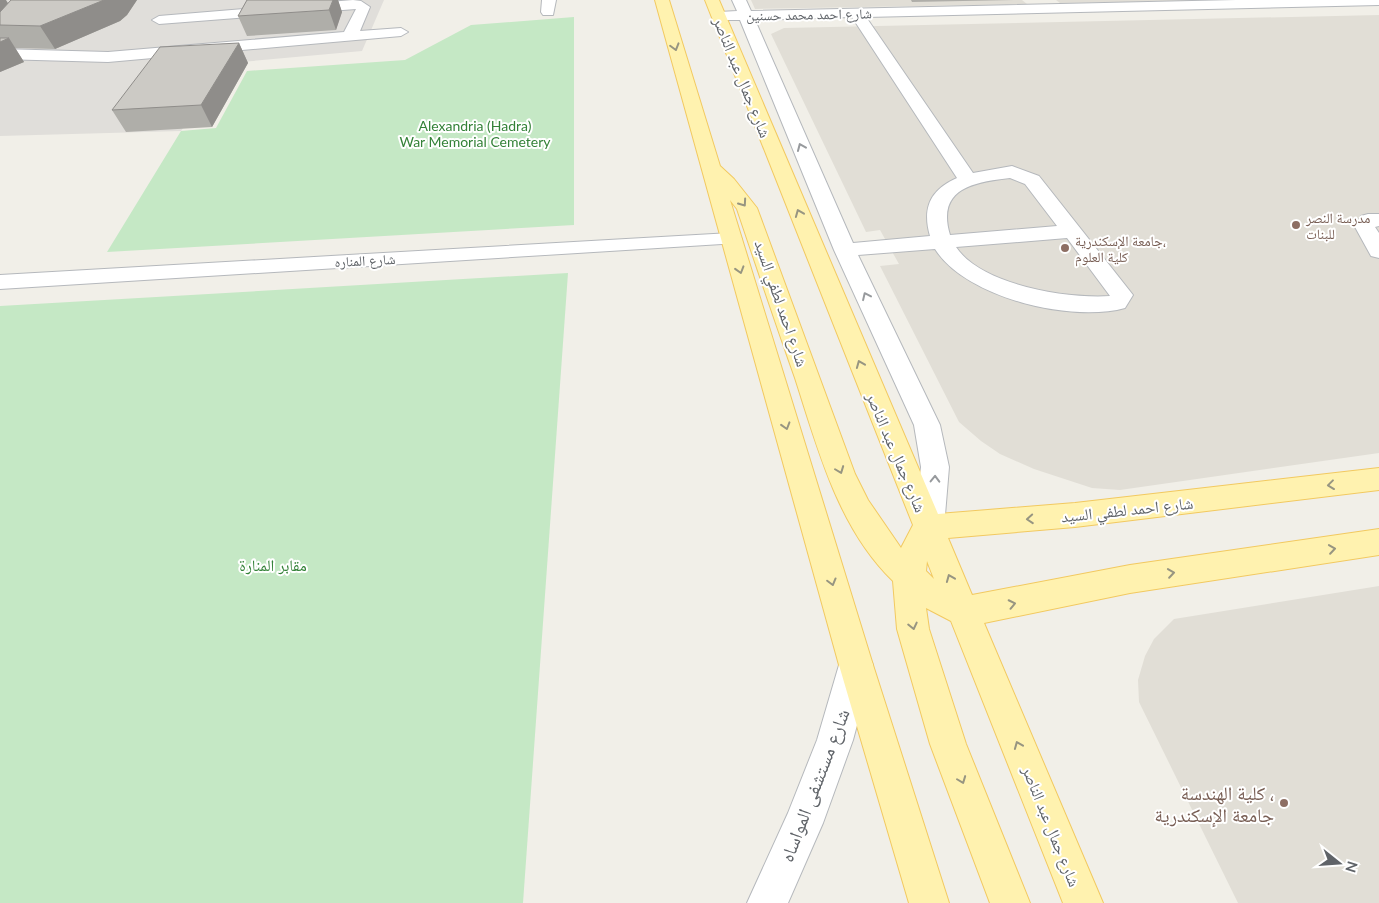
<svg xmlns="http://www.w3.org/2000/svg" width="1379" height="903" viewBox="0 0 1379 903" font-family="Lato,'Noto Naskh Arabic',sans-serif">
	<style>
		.industrial { fill: #e0deda }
		.education { fill: #e1ded6 }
		.green { fill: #c5e8c5 }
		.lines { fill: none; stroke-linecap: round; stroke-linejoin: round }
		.minor-casing { stroke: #b5b8bc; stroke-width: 2 }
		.major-casing { stroke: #f2c960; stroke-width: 2 }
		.minor { fill: #fff; fill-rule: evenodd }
		.major { fill: #fff2af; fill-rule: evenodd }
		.wall { fill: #afaea9 }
		.shaded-wall { fill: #8f8d8a }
		.building { fill: #cccac5; stroke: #8f8d8a }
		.oneway { stroke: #979581 }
		.oneway2 { stroke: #979a9d }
		.education-dot { fill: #8d6e63; stroke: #fff; stroke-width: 2 }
		.labels { text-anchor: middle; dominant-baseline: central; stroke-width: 4; stroke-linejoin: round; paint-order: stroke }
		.far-street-label { font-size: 14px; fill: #5f6368; stroke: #fff }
		.far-park-label { font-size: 14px; fill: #348238; stroke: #fff }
		.far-education-label { font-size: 14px; fill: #785e54; stroke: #fff; text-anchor: start }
		.street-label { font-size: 16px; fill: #5f6368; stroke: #fff }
		.park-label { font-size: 16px; fill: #348238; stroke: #fff }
		.near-street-label { font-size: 19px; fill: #5f6368; stroke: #fff }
		.near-education-label { font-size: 19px; fill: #785e54; stroke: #fff; text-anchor: end }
	</style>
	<rect width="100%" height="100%" fill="#f1efe8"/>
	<path class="industrial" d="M0,0H384L362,51L230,63L181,131L0,136Z"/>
	<path class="education" d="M751,0H1022L1027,4L755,9Z
		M1056,0H1256L1060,3Z
		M1379,15V453L1120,490L1092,488L1034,469L1000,454L981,441L959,422L880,266L899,264L880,230L866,232L771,34L784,28Z
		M1379,586V903H1238L1139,702L1138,680L1145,656L1154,639L1174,619Z"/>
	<path class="green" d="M574,17V225L107,252L181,131L216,128L247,71L405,60L471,25Z
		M568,273L523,903H0V306Z"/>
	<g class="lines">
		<defs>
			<path id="minor" d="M353,0L361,1L370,7L360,31L401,28L408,32L401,36L108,62L0,59V49L108,52L344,32L356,9L159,24L152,20L159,16Z
				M542,0H556L553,15H543L541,12Z
				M732,0H746L751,11L1236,0H1379V5L866,17L973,173L1012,166L1039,176L1133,295L1125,308C1072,323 966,298 935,249L858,255L940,425L949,467L944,527L940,536L929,540L918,536L914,527L921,467L914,425L834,250L740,20H719L712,16L719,12L737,11ZM852,17L957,178C930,190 922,208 930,236L853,243L755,20ZM1010,178L1025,184L1057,226L950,235C936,189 973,182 1010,178ZM1067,238L1110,296C1067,299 981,285 956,247Z
				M1368,214H1379V226L1375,227L1379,233V258L1371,256L1355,227L1361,216Z
				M731,233L738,235L742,239L738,243L0,289V275Z
				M856,649L868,654L873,665L853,740L823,823L788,903H747L788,813L817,740L839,665L844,654Z"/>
			<path id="major" d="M655,0H669L720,166L734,179L757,208L855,474L868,500L901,548L913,525L705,0H719L938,514L1075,503L1379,468V490L1075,527L948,538L972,595L1130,565L1379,529V555L1130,593L984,623L1103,903H1063L951,621L926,608L929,629L966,744L1030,903H990L930,744L897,629L893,581C838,528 818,449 795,378C775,322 756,265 737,209L730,200L873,665L949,903H909L839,665ZM927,561L934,579L926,571Z"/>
		</defs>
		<use href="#minor" class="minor-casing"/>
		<use href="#major" class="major-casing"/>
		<use href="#minor" class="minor"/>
		<use href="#major" class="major"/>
	</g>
	<path class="wall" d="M0,0L8,3L11,0H137L127,15L120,21L55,49L15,48L24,62L0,72Z
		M247,0H338L342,12L336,30L247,36L238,16Z
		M911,0H1014L912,2Z
		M239,43L248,63L212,127L126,132L112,110Z"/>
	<path class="shaded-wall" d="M0,0H6L14,13L0,25Z
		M104,0H137L127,15L120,21L55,49L40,26Z
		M333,0H338L342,12L336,30L329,10Z
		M9,38L24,62L0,72V42Z
		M239,43L248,63L212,127L201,105Z"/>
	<path class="building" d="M11,0H104L40,26L0,25V12Z
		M247,0H333L329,10L238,16Z
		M0,38H9L0,42Z
		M239,43L201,105L112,110L160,47Z"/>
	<defs><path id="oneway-chevron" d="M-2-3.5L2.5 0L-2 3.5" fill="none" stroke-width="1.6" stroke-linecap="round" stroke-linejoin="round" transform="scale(1.25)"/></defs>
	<g class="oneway">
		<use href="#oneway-chevron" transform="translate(675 47) rotate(74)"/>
		<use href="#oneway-chevron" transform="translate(743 203) rotate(55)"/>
		<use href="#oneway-chevron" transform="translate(799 213) rotate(-112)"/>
		<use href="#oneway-chevron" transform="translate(740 270) rotate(73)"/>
		<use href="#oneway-chevron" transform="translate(860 364) rotate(-112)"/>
		<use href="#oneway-chevron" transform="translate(786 426) rotate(73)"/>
		<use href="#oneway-chevron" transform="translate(840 470) rotate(69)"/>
		<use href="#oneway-chevron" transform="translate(1331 485) rotate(173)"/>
		<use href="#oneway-chevron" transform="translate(1030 519) rotate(176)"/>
		<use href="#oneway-chevron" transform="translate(1332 549) rotate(-8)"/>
		<use href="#oneway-chevron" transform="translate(1171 573) rotate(-8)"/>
		<use href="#oneway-chevron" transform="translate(950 578) rotate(-112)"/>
		<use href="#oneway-chevron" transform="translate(832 582) rotate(75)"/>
		<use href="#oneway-chevron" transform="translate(1012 604) rotate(-12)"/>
		<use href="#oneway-chevron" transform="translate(913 626) rotate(77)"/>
		<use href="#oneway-chevron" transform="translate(1018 745) rotate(-112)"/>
		<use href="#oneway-chevron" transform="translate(962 780) rotate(69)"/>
	</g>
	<g class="oneway2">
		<use href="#oneway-chevron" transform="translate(801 147) rotate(-113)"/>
		<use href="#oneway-chevron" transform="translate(866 296) rotate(-115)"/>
		<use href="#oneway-chevron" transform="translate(935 479) rotate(-89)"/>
	</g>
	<g class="education-dot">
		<circle cx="1296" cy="225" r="5"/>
		<circle cx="1065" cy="248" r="5"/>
		<circle cx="1284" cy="803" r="5"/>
	</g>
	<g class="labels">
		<g class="far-street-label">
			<text transform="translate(809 14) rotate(-1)">شارع احمد محمد حسنين</text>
			<text transform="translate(365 260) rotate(-3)">شارع المناره</text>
		</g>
		<g class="far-park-label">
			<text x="475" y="125">Alexandria (Hadra)<tspan x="475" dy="16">War Memorial Cemetery</tspan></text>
		</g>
		<g class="far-education-label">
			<text x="1306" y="217">مدرسة النصر<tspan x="1306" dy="16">للبنات</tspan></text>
			<text x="1075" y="240">جامعة الإسكندرية،<tspan x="1075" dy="16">كلية العلوم</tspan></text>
		</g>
		<g class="street-label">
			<text transform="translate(743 77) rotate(68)">شارع جمال عبد الناصر</text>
			<text transform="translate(782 303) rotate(71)">شارع احمد لطفي السيد</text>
			<text transform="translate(897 452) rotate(67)">شارع جمال عبد الناصر</text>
			<text transform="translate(1127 509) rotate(-6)">شارع احمد لطفي السيد</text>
			<text transform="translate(1052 826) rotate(68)">شارع جمال عبد الناصر</text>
		</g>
		<g class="park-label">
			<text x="273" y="564">مقابر المنارة</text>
		</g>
		<g class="near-street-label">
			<text transform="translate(814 785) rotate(-69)">شارع مستشفى المواساه</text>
		</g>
		<g class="near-education-label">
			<text x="1274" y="792">كلية الهندسة ،<tspan x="1274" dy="22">جامعة الإسكندرية</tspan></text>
		</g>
	</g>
	<g transform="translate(1339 863) rotate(107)" stroke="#ffffff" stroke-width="4" paint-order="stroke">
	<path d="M0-4L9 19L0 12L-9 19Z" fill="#5f6368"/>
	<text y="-8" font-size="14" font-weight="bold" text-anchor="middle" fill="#5f6368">N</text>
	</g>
</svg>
